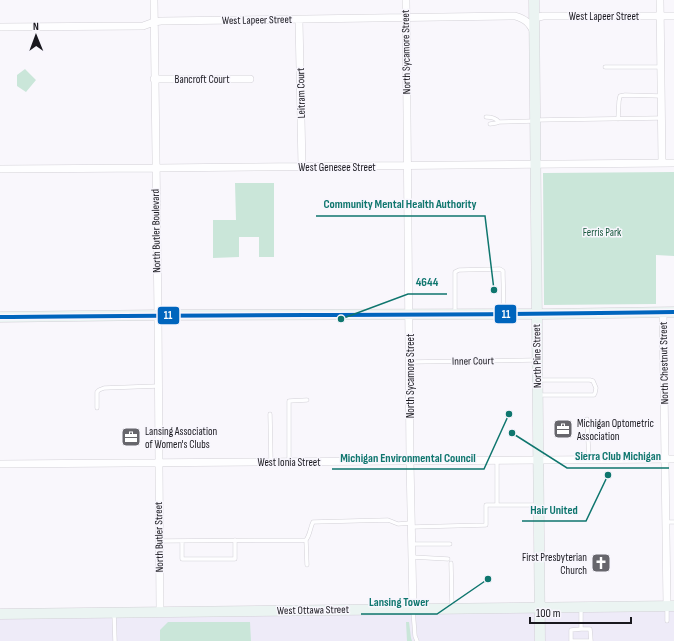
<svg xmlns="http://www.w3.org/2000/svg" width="674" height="641" viewBox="0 0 674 641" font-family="'Sofia Sans Condensed',sans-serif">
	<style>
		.built { fill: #eeebf8 }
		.green { fill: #cae6d9 }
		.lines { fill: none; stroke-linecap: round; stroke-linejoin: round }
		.lane-casing { stroke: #d3d1d7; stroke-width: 4.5 }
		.street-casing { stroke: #d3d1d7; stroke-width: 8 }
		.secondary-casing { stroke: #d3d1d7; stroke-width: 11 }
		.lane { stroke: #fefeff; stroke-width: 3.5 }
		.street { stroke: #fefeff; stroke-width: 7 }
		.secondary { stroke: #ebf4f2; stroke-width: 10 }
		.bus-1-casing { stroke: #f8f6fd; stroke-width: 7 }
		.bus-1 { stroke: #0065bd; stroke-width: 4 }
		.labels { text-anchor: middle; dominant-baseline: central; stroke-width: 3; stroke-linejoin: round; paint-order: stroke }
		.street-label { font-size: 11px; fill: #19181e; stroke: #f8f6fd }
		.park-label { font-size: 11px; fill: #17583d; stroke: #f8f6fd }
		.poi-label { font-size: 11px; fill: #19181e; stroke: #f8f6fd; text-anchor: start }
		.leader { fill: none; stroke: #0f766e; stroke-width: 1.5 }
		.callout-dot { fill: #0f766e; stroke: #f8f6fd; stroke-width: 1.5 }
		.callout-label { font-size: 12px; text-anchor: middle; font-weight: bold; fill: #0f766e; stroke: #f8f6fd; stroke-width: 3; stroke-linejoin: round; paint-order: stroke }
		.line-badge { stroke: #f8f6fd; stroke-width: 1.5 }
		.badge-label { font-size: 11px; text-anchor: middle; font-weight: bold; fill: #fff }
	</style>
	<rect width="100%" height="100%" fill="#f9f7fc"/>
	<path class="built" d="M674,607V641H0V614Z"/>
	<path class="green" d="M25,69L36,80L26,92L17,86V75Z
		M674,172V256L656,255V304L544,305L543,173Z
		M235,183H274V257H259V237H239V257L213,258V220H236Z
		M168,622H250L251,641H160V630Z
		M406,622H409L411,638L412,641H407Z"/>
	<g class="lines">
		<defs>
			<path id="lane" d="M605,67H660
				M486,117C491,117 496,118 499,122
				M618,119L619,101L620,96L625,95L661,96
				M536,120L661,118
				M490,124L496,123L499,122L534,121
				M455,313V272L459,270L500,269L503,271V275L504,314
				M410,362L535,360
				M538,380H590L593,381L596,388L595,393L594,395H538
				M97,408V392L99,390L104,388L158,386
				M270,414L271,462
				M587,419L589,460
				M497,461V505
				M289,462V401L307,400
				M666,522H674
				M412,527L486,525V505H537
				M306,540L307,565
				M159,541L306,540C310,535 310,528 313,522L388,520L398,524L411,523
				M182,541V559H235V540
				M412,544H450
				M412,557L448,559
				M451,563L452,607
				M667,608V621
				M413,610L415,636L417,641
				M114,613L115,641
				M581,629H590L591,641H571V630L581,629V608"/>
			<path id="street" d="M154,0L158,315L160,612
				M406,0L410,461L413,609
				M660,0L662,163
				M534,18L543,16H674
				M299,20L302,167
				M0,27L143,26L154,22L161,21L515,16C525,19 529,22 534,32
				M154,79H250
				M0,169L156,168L674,163
				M663,312L667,606
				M0,464L674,459"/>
			<path id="secondary" d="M534,0L540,641
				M0,317L158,315L546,314L674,312
				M0,614L674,606"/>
		</defs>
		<use href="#lane" class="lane-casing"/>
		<use href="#street" class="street-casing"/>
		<use href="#secondary" class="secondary-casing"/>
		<use href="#lane" class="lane"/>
		<use href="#street" class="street"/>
		<use href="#secondary" class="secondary"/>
		<defs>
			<path id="bus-1" d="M0,317C225,314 449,316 674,312"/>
		</defs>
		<use href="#bus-1" class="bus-1-casing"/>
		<use href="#bus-1" class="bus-1"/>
	</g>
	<defs>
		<symbol id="office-square" viewBox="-11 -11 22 22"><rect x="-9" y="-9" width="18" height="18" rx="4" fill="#67666c" stroke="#f8f6fd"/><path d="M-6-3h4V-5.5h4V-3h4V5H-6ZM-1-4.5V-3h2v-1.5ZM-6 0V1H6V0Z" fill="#fff"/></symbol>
		<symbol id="church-square" viewBox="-11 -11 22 22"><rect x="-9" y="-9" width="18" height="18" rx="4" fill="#67666c" stroke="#f8f6fd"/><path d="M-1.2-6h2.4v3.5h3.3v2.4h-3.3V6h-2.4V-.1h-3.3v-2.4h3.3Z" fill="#fff"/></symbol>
	</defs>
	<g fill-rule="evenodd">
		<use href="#office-square" x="552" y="418" width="22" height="22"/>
		<use href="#office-square" x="120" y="426" width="22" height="22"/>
		<use href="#church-square" x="590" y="552" width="22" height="22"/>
	</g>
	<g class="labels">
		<g class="street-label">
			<text x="604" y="16">West Lapeer Street</text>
			<text transform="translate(257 20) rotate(-1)">West Lapeer Street</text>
			<text transform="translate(406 52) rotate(-91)">North Sycamore Street</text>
			<text x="202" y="79">Bancroft Court</text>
			<text transform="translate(301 93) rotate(-91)">Leitram Court</text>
			<text x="337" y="167">West Genesee Street</text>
			<text transform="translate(156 231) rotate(-91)">North Butler Boulevard</text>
			<text transform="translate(537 356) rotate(-91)">North Pine Street</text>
			<text transform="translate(473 361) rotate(-1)">Inner Court</text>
			<text transform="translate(664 363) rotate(-91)">North Chestnut Street</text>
			<text transform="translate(410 376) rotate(-90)">North Sycamore Street</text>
			<text x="289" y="462">West Ionia Street</text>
			<text transform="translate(159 537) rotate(-91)">North Butler Street</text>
			<text transform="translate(313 610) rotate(-1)">West Ottawa Street</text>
		</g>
		<g class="park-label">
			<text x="602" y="232">Ferris Park</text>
		</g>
		<g class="poi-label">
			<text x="577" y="423">Michigan Optometric<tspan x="577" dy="13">Association</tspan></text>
			<text x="145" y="431">Lansing Association<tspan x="145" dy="13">of Women's Clubs</tspan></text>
			<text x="587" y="557" text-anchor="end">First Presbyterian<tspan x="587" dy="13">Church</tspan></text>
		</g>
	</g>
	<path class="leader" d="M494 290L485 216H316M341 319L408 294H447M512 433L567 468H669M509 414L484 469H332M608 475L586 521H522M488 579L437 614H361"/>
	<g class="callout-dot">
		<circle cx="494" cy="290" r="4"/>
		<circle cx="341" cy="319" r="4"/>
		<circle cx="512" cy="433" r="4"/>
		<circle cx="509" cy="414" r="4"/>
		<circle cx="608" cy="475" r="4"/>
		<circle cx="488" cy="579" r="4"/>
	</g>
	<g class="callout-label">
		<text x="400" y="208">Community Mental Health Authority</text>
		<text x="427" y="286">4644</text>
		<text x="618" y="460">Sierra Club Michigan</text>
		<text x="408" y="462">Michigan Environmental Council</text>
		<text x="554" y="514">Hair United</text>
		<text x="399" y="606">Lansing Tower</text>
	</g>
	<g class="line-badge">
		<rect x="494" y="304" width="23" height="20" rx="4" fill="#0065bd"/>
		<rect x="157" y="306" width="23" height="19" rx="4" fill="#0065bd"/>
	</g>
	<g class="badge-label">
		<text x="506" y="318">11</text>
		<text x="168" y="319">11</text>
	</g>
	<g transform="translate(36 36) rotate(359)" stroke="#f8f6fd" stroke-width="3" paint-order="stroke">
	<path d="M0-3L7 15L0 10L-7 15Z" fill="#19181e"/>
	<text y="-6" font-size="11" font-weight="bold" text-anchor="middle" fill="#19181e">N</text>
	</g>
	<path d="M530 617v6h101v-6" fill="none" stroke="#19181e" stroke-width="2"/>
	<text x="536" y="617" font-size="12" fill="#19181e" stroke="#f8f6fd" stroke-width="3" paint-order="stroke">100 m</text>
</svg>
